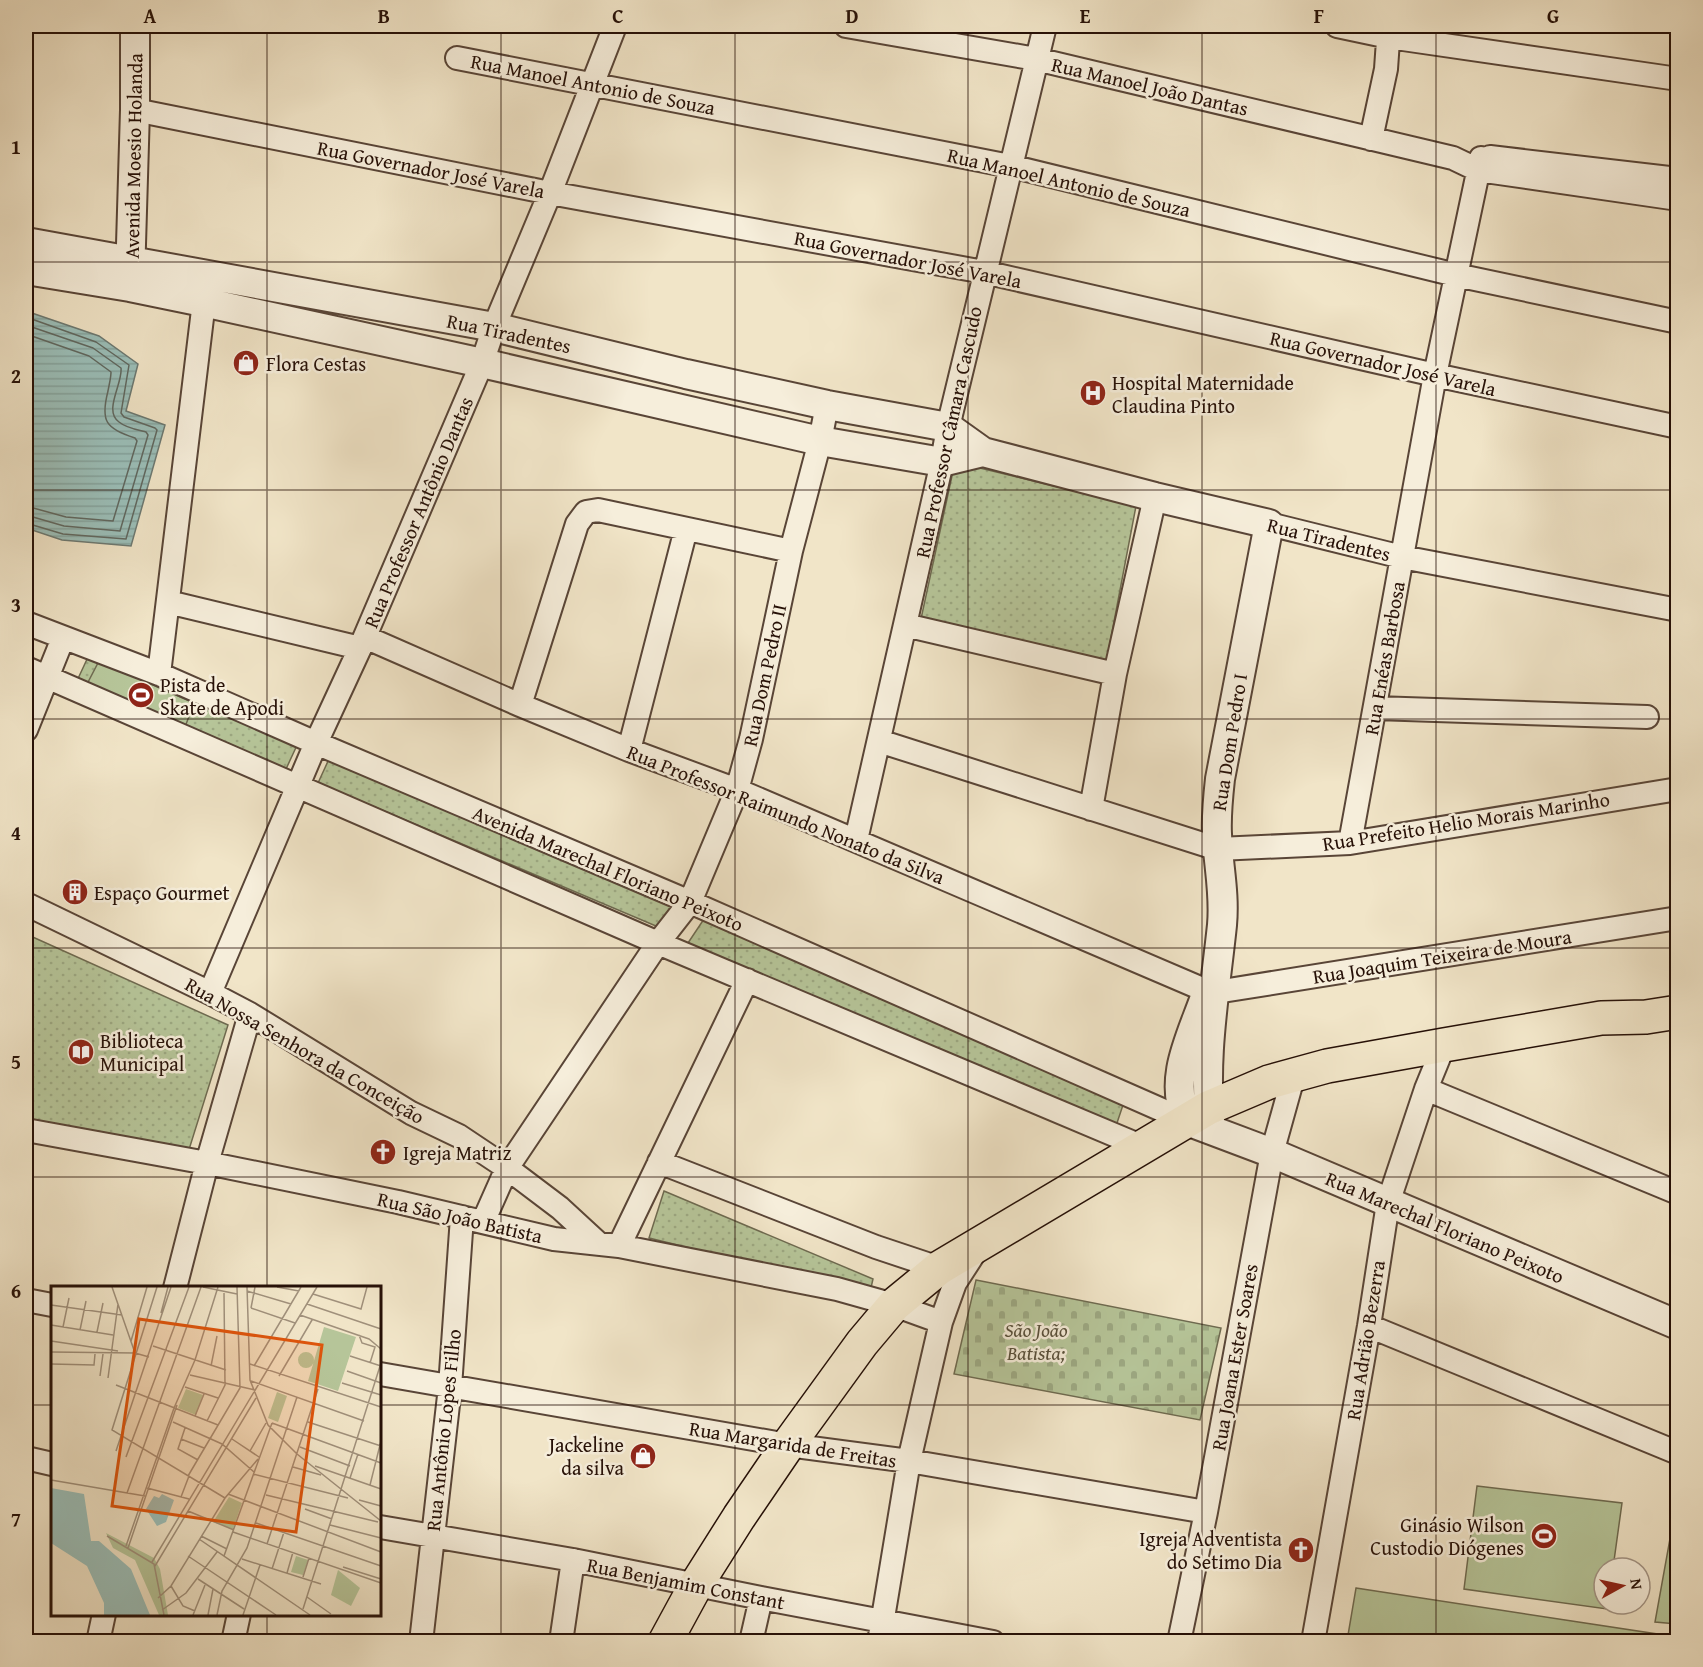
<svg xmlns="http://www.w3.org/2000/svg" width="1703" height="1667" viewBox="0 0 1703 1667" font-family="'Gentium Book Plus',serif">
	<style>
		.green { fill: url(#green-dots); stroke: #6e6a50; stroke-width: 1.5 }
		.cemetery { fill: url(#cemetery-stones); stroke: #6e6a50; stroke-width: 1.5 }
		.pitch { fill: #b6c599; stroke: #6e6a50; stroke-width: 1.5 }
		.water { fill: url(#water-rules); stroke: #6c7972; stroke-width: 1.5 }
		.lines { fill: none; stroke-linecap: round; stroke-linejoin: round }
		.shore { stroke: #606860; stroke-width: 1.5 }
		.minor-casing { stroke: #594537; stroke-width: 26 }
		.tertiary-casing { stroke: #594537; stroke-width: 32 }
		.trunk-casing { stroke: #261007; stroke-width: 36 }
		.minor { stroke: #f6eedb; stroke-width: 22 }
		.tertiary { stroke: #f6eedb; stroke-width: 28 }
		.trunk { stroke: #f1e5c8; stroke-width: 33 }
		.grid { fill: none; stroke: #261007; stroke-width: 1.5; stroke-opacity: 0.55 }
		.labels { text-anchor: middle; dominant-baseline: central; stroke-width: 5; stroke-linejoin: round; paint-order: stroke }
		.street-label { font-size: 20px; fill: #261007; stroke: #f6eedb }
		.poi-label { font-size: 20px; fill: #261007; stroke: #f6eedb; text-anchor: start }
		.park-label { font-size: 20px; font-style: italic; fill: #584f3a; stroke: #f6eedb }
		.inset-road { fill: none; stroke: #a0907b; stroke-width: 1.5 }
		.view { fill: #de550c; fill-opacity: 0.15; stroke: #de550c; stroke-width: 3 }
		.inset-edge { fill: none; stroke: #261007; stroke-width: 3 }
		.neatline { fill: none; stroke: #261007; stroke-width: 2 }
		.grid-label { font-size: 20px; text-anchor: middle; font-weight: bold; fill: #261007 }
	</style>
	<defs>
		<pattern id="green-dots" width="8" height="8" patternUnits="userSpaceOnUse" patternTransform="scale(1.5)"><rect width="8" height="8" fill="#b6c599"/><path d="M2 2h.1M6 6h.1" fill="none" stroke="#9ca882" stroke-width="1.8" stroke-linecap="round"/></pattern>
		<pattern id="cemetery-stones" width="16" height="16" patternUnits="userSpaceOnUse" patternTransform="scale(1.5)"><rect width="16" height="16" fill="#b6c599"/><path d="M2 7V4a2 2 0 0 1 4 0v3zM10 15v-3a2 2 0 0 1 4 0v3z" fill="#9ca882"/></pattern>
		<pattern id="water-rules" width="6" height="5" patternUnits="userSpaceOnUse" patternTransform="scale(1.5)"><rect width="6" height="5" fill="#9bbfb9"/><path d="M0 2.5h6" fill="none" stroke="#85a39e"/></pattern>
	</defs>
	<rect width="100%" height="100%" fill="#f1e5c8"/>
	<filter id="stains"><feTurbulence type="fractalNoise" baseFrequency=".00333" numOctaves="4"/><feColorMatrix values="0 0 0 0 .2 0 0 0 0 .09 0 0 0 0 .02 0 0 0 .5 -.17"/></filter>
	<radialGradient id="worn" r=".72"><stop offset=".6" stop-color="#630" stop-opacity="0"/><stop offset="1" stop-color="#630" stop-opacity=".3"/></radialGradient>
	<path class="green" d="M955,462L1136,506L1105,669L919,628Z
		M89,655L299,741L286,769L75,685Z
		M329,759L677,907L663,929L318,783Z
		M706,916L1125,1099L1116,1126L686,946Z
		M26,934L228,1025L187,1156L26,1123Z
		M664,1191L873,1279L870,1292L649,1238Z"/>
	<path class="cemetery" d="M976,1280L1221,1328L1200,1420L954,1374Z"/>
	<path class="pitch" d="M99,661L194,703L185,727L86,686Z
		M1477,1486L1622,1503L1613,1568H1604V1604H1607V1609L1464,1589Z
		M1671,1533L1677,1534V1624L1655,1622Z
		M1356,1588L1677,1637V1641H1347Z"/>
	<path class="water" d="M26,311L99,336L138,364L126,411L165,425L131,546L62,540L26,528Z"/>
	<g class="lines">
		<path class="shore" d="M26,317L96,342L129,365L121,413L124,417L155,428L157,430L126,539L63,534L26,523
			M26,325L93,348L121,368C123,383 103,411 119,422C126,428 138,430 146,432L148,435L120,531L64,526L26,515
			M26,334L89,356L111,372C111,378 109,385 108,391C100,422 106,428 135,438L137,441L113,521L66,517L26,506"/>
		<defs>
			<path id="minor" d="M846,26L1036,59L1453,158L1478,170L1678,199
				M1337,26L1389,37L1678,79
				M457,58L1010,166L1456,275L1678,322
				M135,110L550,193L984,272L1435,375L1678,427
				M1371,139L1386,69L1389,26
				M1490,157L1678,179
				M1269,524L1402,557L1678,610
				M168,602L360,648
				M26,623L159,674L316,743L690,902L1187,1121
				M905,625L1115,674
				M365,637L520,705L629,750L737,790L1207,991L1216,992L1678,918
				M26,668L658,943L1143,1147
				M159,674L206,285
				M520,705L577,524L586,512L598,510L791,551
				M1375,708L1647,717
				M26,730L63,638
				M879,741L1218,849L1350,843L1678,789
				M629,750L686,529
				M1091,809L1115,674L1155,497
				M856,840L942,462L948,427L1045,26
				M1350,843L1435,375L1481,158
				M26,904L210,993L250,1014L411,1113L459,1136L507,1168L560,1208L598,1243
				M210,993L316,743L360,648L482,363L494,327L550,193L615,26
				M1426,1089L1678,1193
				M26,1130L207,1163L398,1202L554,1239L619,1246L837,1289L894,1305L941,1322
				M659,1162L876,1247L939,1268
				M483,1222L507,1168L658,943L690,902L737,790L751,739L791,551L820,441L827,405
				M619,1246L747,980
				M175,1288L207,1163L250,1014
				M26,1300L52,1305
				M1369,1326L1678,1453
				M380,1374L788,1445L909,1461L1206,1512
				M26,1458L52,1464
				M380,1527L573,1560L761,1598L993,1642
				M98,1642L104,1614
				M233,1642L239,1614
				M421,1642L450,1387L462,1217
				M561,1642L573,1560
				M751,1642L761,1598
				M879,1642L909,1461L941,1322L955,1283L977,1249
				M1179,1642L1206,1512L1272,1153L1294,1074
				M1313,1642L1369,1326L1388,1203L1426,1089L1444,1045"/>
			<path id="tertiary" d="M26,242L494,327L686,374L827,405L948,427L983,452L1155,497L1269,524L1220,779C1218,797 1216,815 1217,834C1218,865 1225,892 1222,925C1215,993 1202,1062 1211,1130
				M26,270L130,287L203,302L482,363L820,441L942,462L983,452
				M130,278L135,110V26
				M1204,1000C1190,1039 1168,1080 1187,1121L1272,1153L1678,1325"/>
			<path id="trunk" d="M665,1642L696,1585L739,1517L788,1445L862,1343L894,1305L939,1268L1208,1108L1269,1082L1327,1066L1444,1045L1601,1018L1646,1017L1678,1012"/>
		</defs>
		<use href="#minor" class="minor-casing"/>
		<use href="#tertiary" class="tertiary-casing"/>
		<use href="#trunk" class="trunk-casing"/>
		<use href="#minor" class="minor"/>
		<use href="#tertiary" class="tertiary"/>
		<use href="#trunk" class="trunk"/>
	</g>
	<path class="grid" d="M267,26V1288M501,26V1642M735,26V1642M968,26V1642M1202,26V1642M1436,26V1642M26,262H1678M26,490H1678M26,719H1678M26,948H1678M26,1177H1678M26,1405H52M380,1405H1678M267,1614V1642"/>
	<defs>
		<symbol id="shop-disc" viewBox="-11 -11 22 22"><circle r="9.5" fill="#8f2418" stroke="#f6eedb"/><path d="M-5-2.5h2.3a2.7 3.5 0 0 1 5.4 0H5L5.5 6h-11ZM-1.5-2.5h3a1.5 2.3 0 0 0-3 0Z" fill="#fff"/></symbol>
		<symbol id="hospital-disc" viewBox="-11 -11 22 22"><circle r="9.5" fill="#8f2418" stroke="#f6eedb"/><path d="M-5-5h3v3.5h4V-5h3V5h-3V1.5h-4V5h-3Z" fill="#fff"/></symbol>
		<symbol id="stadium-disc" viewBox="-11 -11 22 22"><circle r="9.5" fill="#8f2418" stroke="#f6eedb"/><path d="M0-5a6.5 5 0 1 0 0 10a6.5 5 0 1 0 0-10ZM-3.5-1.8h7v3.6h-7Z" fill="#fff"/></symbol>
		<symbol id="building-disc" viewBox="-11 -11 22 22"><circle r="9.5" fill="#8f2418" stroke="#f6eedb"/><path d="M-4-6H4V6H1V3H-1V6H-4ZM-2.5-4.3h1.7v1.8h-1.7ZM.8-4.3h1.7v1.8H.8ZM-2.5-1h1.7V.8h-1.7ZM.8-1h1.7V.8H.8Z" fill="#fff"/></symbol>
		<symbol id="library-disc" viewBox="-11 -11 22 22"><circle r="9.5" fill="#8f2418" stroke="#f6eedb"/><path d="M-6-4Q-3-5.5-.7-3.5V5Q-3 3-6 4ZM6-4Q3-5.5 .7-3.5V5Q3 3 6 4Z" fill="#fff"/></symbol>
		<symbol id="church-disc" viewBox="-11 -11 22 22"><circle r="9.5" fill="#8f2418" stroke="#f6eedb"/><path d="M-1.2-6h2.4v3.5h3.3v2.4h-3.3V6h-2.4V-.1h-3.3v-2.4h3.3Z" fill="#fff"/></symbol>
	</defs>
	<g fill-rule="evenodd">
		<use href="#shop-disc" x="231" y="348" width="30" height="30"/>
		<use href="#hospital-disc" x="1078" y="378" width="30" height="30"/>
		<use href="#stadium-disc" x="126" y="680" width="30" height="30"/>
		<use href="#building-disc" x="60" y="877" width="30" height="30"/>
		<use href="#library-disc" x="66" y="1037" width="30" height="30"/>
		<use href="#church-disc" x="368" y="1137" width="30" height="30"/>
		<use href="#shop-disc" x="628" y="1441" width="30" height="30"/>
		<use href="#stadium-disc" x="1529" y="1521" width="30" height="30"/>
		<use href="#church-disc" x="1286" y="1535" width="30" height="30"/>
	</g>
	<g class="labels">
		<g class="street-label">
			<text transform="translate(593 84) rotate(11)">Rua Manoel Antonio de Souza</text>
			<text transform="translate(1150 86) rotate(13)">Rua Manoel João Dantas</text>
			<text transform="translate(133 156) rotate(-89)">Avenida Moesio Holanda</text>
			<text transform="translate(431 169) rotate(11)">Rua Governador José Varela</text>
			<text transform="translate(1069 182) rotate(13)">Rua Manoel Antonio de Souza</text>
			<text transform="translate(908 259) rotate(11)">Rua Governador José Varela</text>
			<text transform="translate(509 333) rotate(12)">Rua Tiradentes</text>
			<text transform="translate(1383 363) rotate(13)">Rua Governador José Varela</text>
			<text transform="translate(948 432) rotate(-78)">Rua Professor Câmara Cascudo</text>
			<text transform="translate(418 512) rotate(-67)">Rua Professor Antônio Dantas</text>
			<text transform="translate(1329 539) rotate(14)">Rua Tiradentes</text>
			<text transform="translate(1384 658) rotate(-80)">Rua Enéas Barbosa</text>
			<text transform="translate(764 675) rotate(-78)">Rua Dom Pedro II</text>
			<text transform="translate(1229 742) rotate(-81)">Rua Dom Pedro I</text>
			<text transform="translate(786 814) rotate(22)">Rua Professor Raimundo Nonato da Silva</text>
			<text transform="translate(1466 821) rotate(-9)">Rua Prefeito Helio Morais Marinho</text>
			<text transform="translate(608 868) rotate(23)">Avenida Marechal Floriano Peixoto</text>
			<text transform="translate(1442 956) rotate(-9)">Rua Joaquim Teixeira de Moura</text>
			<text transform="translate(305 1050) rotate(30)">Rua Nossa Senhora da Conceição</text>
			<text transform="translate(460 1217) rotate(13)">Rua São João Batista</text>
			<text transform="translate(1445 1227) rotate(23)">Rua Marechal Floriano Peixoto</text>
			<text transform="translate(1365 1340) rotate(-81)">Rua Adrião Bezerra</text>
			<text transform="translate(1234 1357) rotate(-80)">Rua Joana Ester Soares</text>
			<text transform="translate(443 1430) rotate(-84)">Rua Antônio Lopes Filho</text>
			<text transform="translate(793 1444) rotate(9)">Rua Margarida de Freitas</text>
			<text transform="translate(686 1583) rotate(11)">Rua Benjamim Constant</text>
		</g>
		<g class="poi-label">
			<text x="266" y="363">Flora Cestas</text>
			<text x="1112" y="382">Hospital Maternidade<tspan x="1112" dy="23">Claudina Pinto</tspan></text>
			<text x="160" y="684">Pista de<tspan x="160" dy="23">Skate de Apodi</tspan></text>
			<text x="94" y="892">Espaço Gourmet</text>
			<text x="100" y="1040">Biblioteca<tspan x="100" dy="23">Municipal</tspan></text>
			<text x="403" y="1152">Igreja Matriz</text>
			<text x="624" y="1444" text-anchor="end">Jackeline<tspan x="624" dy="23">da silva</tspan></text>
			<text x="1524" y="1524" text-anchor="end">Ginásio Wilson<tspan x="1524" dy="23">Custodio Diógenes</tspan></text>
			<text x="1282" y="1538" text-anchor="end">Igreja Adventista<tspan x="1282" dy="23">do Setimo Dia</tspan></text>
		</g>
		<g class="park-label">
			<text x="1036" y="1329">São João<tspan x="1036" dy="23">Batista;</tspan></text>
		</g>
	</g>
	<g transform="translate(51 1286)">
		<rect width="330" height="330" fill="#f1e5c8"/>
		<path d="M135,103L152,109L145,129L127,122ZM178,211L191,217L182,243L162,236ZM55,247L103,272L109,283L117,329H108L84,274L62,262ZM245,270L257,274L252,289L240,286Z" fill="#b6c599"/>
		<path d="M287,284L309,302L300,320L280,309Z" fill="#b6c599"/>
		<path d="M226,106L236,110L227,136L217,132Z" fill="#b6c599"/>
		<path d="M273,41L305,51L287,105L257,95ZM247 74a8 8 0 1 1 16 0a8 8 0 1 1-16 0Z" fill="#b6c599"/>
		<path d="M0,202L33,208L40,255H48L80,283L99,329H53V317L36,280L0,257ZM111,208L123,214L115,236L106,240L95,223L103,210L108,212Z" fill="#9bbfb9"/>
		<path class="inset-road" d="M61,1L84,67M106,1L61,144L174,212M152,1L186,8M196,1L199,94L217,139L246,168L330,235M226,1L248,5M196,5L240,18M262,8L310,23L316,1M256,18L330,43M0,19L71,29M200,22L244,37M200,22L204,1M110,27L117,1M249,29L318,53L330,63M0,39L62,49M12,41L18,12M29,44L35,15M46,46L52,17M308,49L311,57L324,61L319,77M0,55L67,65M80,55L96,1M102,60L175,84M0,66L84,67L98,71M299,70L330,80M0,78L43,79L44,68M199,78L330,121M160,80L166,50M203,80L250,1M296,85L330,97M139,89L204,104M49,90L52,68M228,90L261,34M57,92L67,18M200,95L313,135M291,97L330,109M65,99L167,139M134,101L167,112M144,130L153,108M156,135L174,99L173,7M122,136L171,158L203,186M257,136L330,160M221,137L330,177M134,142L127,163L147,174M130,153L153,162M181,153L208,171M249,161L299,180M65,165L120,1M199,165L215,137M75,171L138,1M264,180L330,203M242,181L270,189M202,188L297,212M137,190L189,102L186,1M299,192L307,168M0,194L94,210M319,199L330,155M96,202L138,213M76,207L150,1M177,208L330,266M215,209L327,236M130,211L138,190M308,214L330,220M254,223L281,233M137,225L183,244M205,237L330,280M279,239L330,252M182,246L330,297M56,250L103,278L113,329M150,250L176,263M148,253L259,329M216,258L267,103M75,260L123,122L144,74L167,1M77,262L126,119M137,270L225,329M173,270L221,137M191,273L270,298M101,276L266,1M104,280L205,112M292,281L330,293M221,283L233,246M236,287L242,266M252,291L258,272M147,293L193,323M120,300L132,320L144,325M256,311L280,328M107,312L120,300L174,212L207,173M252,323L330,77M111,324L135,307L166,266M142,329L154,299M157,329L162,303M166,329L171,305L196,262L246,111M192,329L209,279"/>
		<path class="view" d="M88,33L271,59L245,246L61,220Z"/>
		<rect width="330" height="330" class="inset-edge"/>
	</g>
	<rect width="1703" height="1667" fill="none" stroke="#f1e5c8" stroke-width="66"/>
	<g transform="translate(1622 1586) rotate(82)"><circle r="28" fill="#f6eedb" stroke="#a39586" stroke-width="1.5"/>
	<path d="M0-4.5L10 22L0 15L-10 22Z" fill="#8f2418"/>
	<text y="-9" font-size="16" font-weight="bold" text-anchor="middle" fill="#261007">N</text>
	</g>
	<rect x="33" y="33" width="1637" height="1601" class="neatline"/>
	<g class="grid-label">
		<text x="150" y="23">A</text>
		<text x="384" y="23">B</text>
		<text x="618" y="23">C</text>
		<text x="852" y="23">D</text>
		<text x="1085" y="23">E</text>
		<text x="1319" y="23">F</text>
		<text x="1553" y="23">G</text>
		<text x="16" y="154">1</text>
		<text x="16" y="383">2</text>
		<text x="16" y="612">3</text>
		<text x="16" y="840">4</text>
		<text x="16" y="1069">5</text>
		<text x="16" y="1298">6</text>
		<text x="16" y="1526">7</text>
	</g>
	<rect width="100%" height="100%" filter="url(#stains)"/>
	<rect width="100%" height="100%" fill="url(#worn)"/>
</svg>
